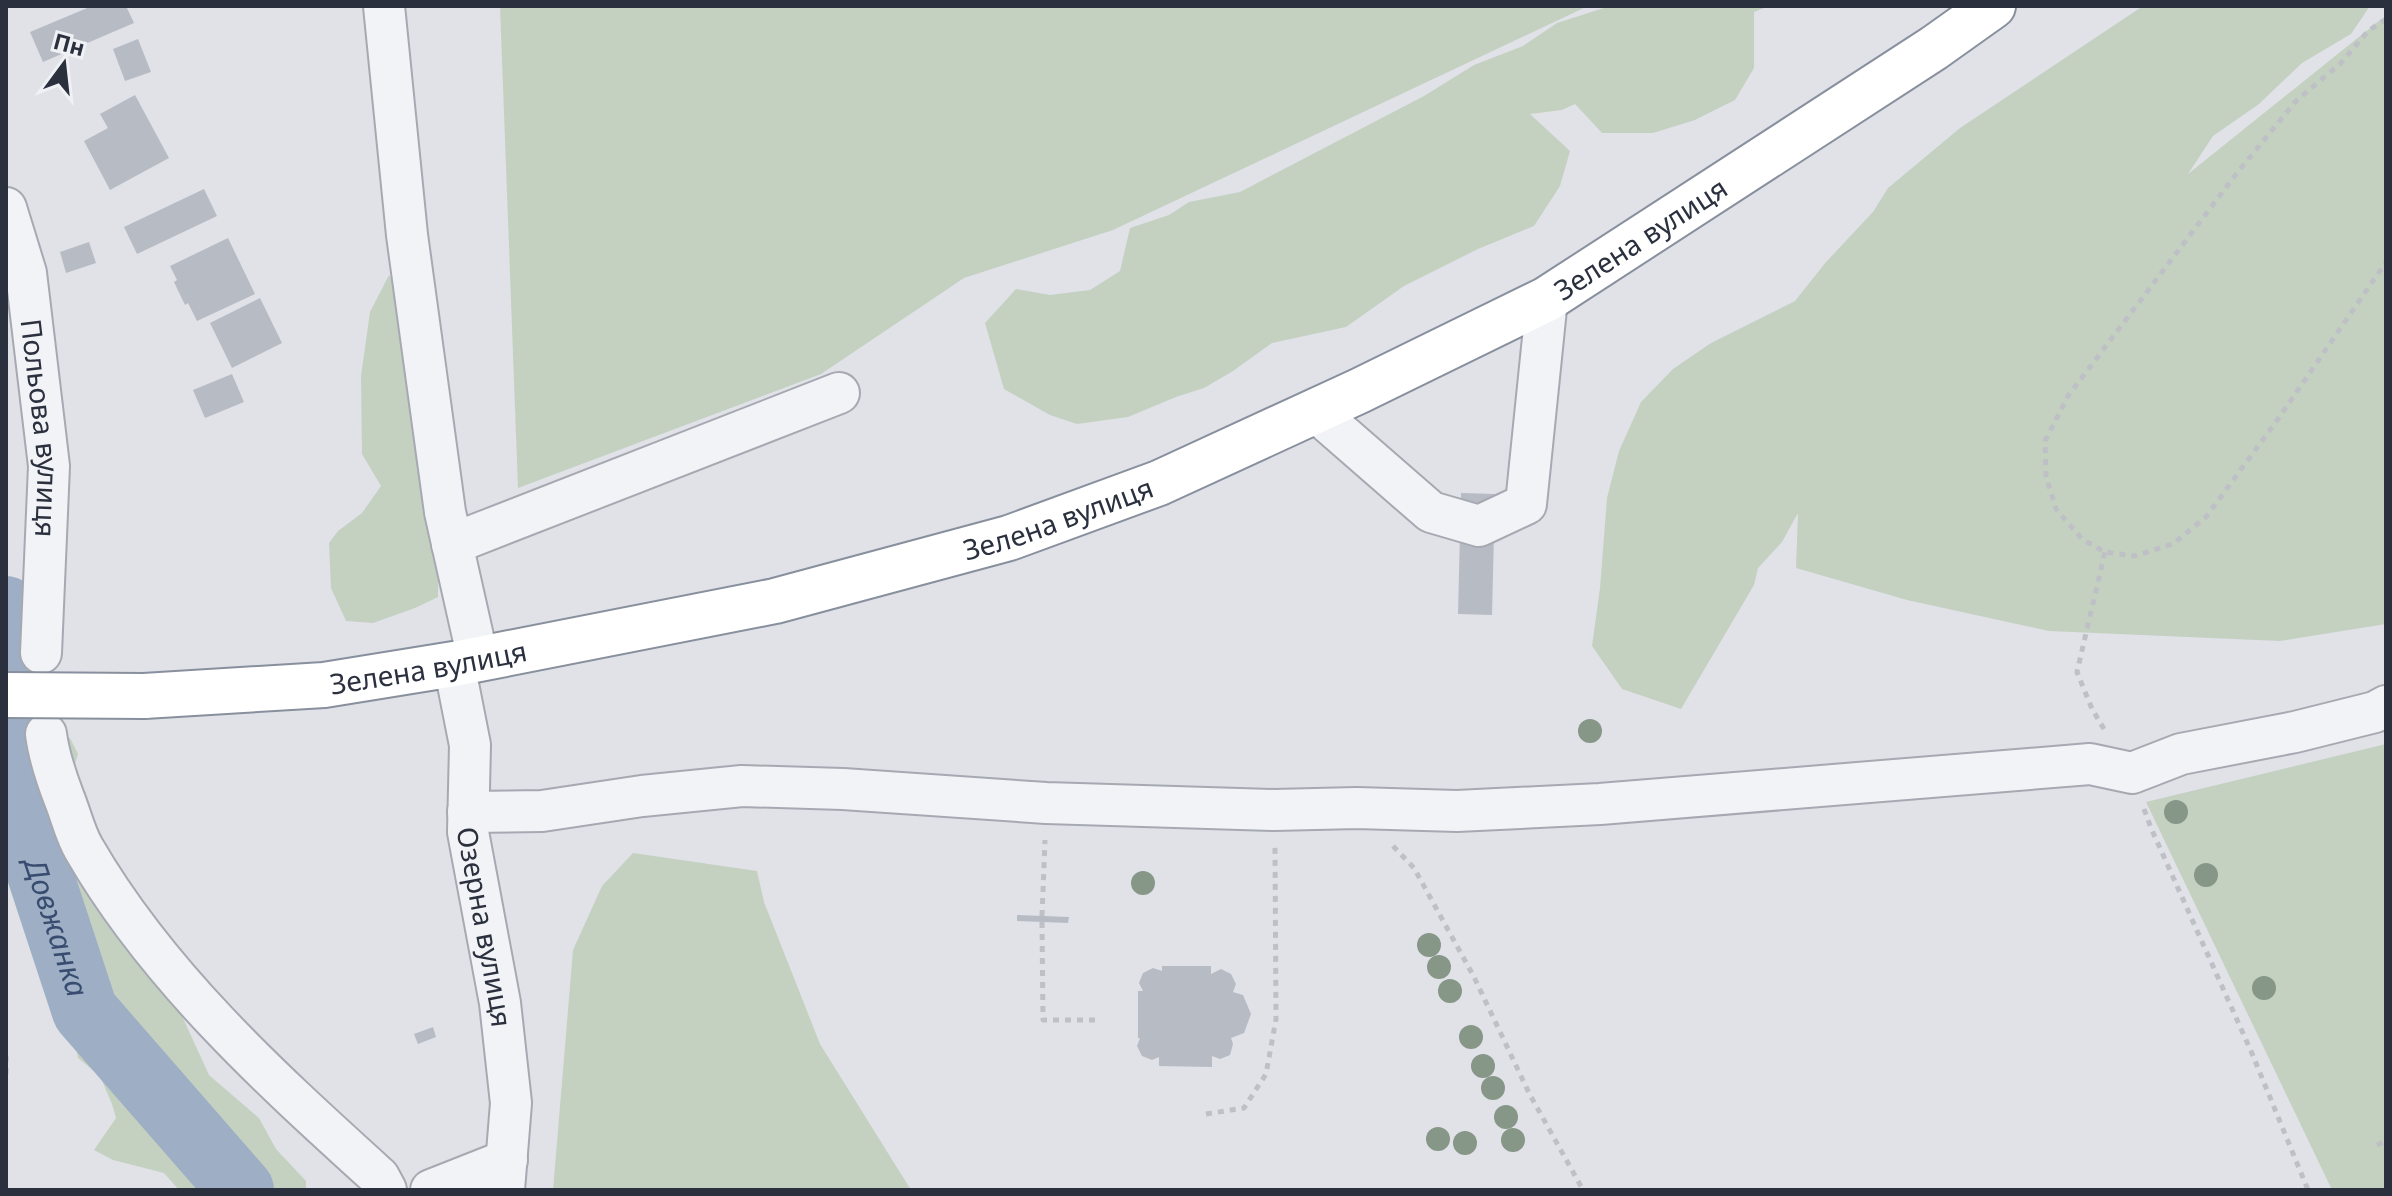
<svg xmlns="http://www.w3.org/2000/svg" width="2392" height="1196" viewBox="0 0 2392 1196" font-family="'Noto Sans',sans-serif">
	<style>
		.green { fill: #c4d1c1 }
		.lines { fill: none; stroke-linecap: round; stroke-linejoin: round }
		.river { stroke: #9daec5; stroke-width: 66 }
		.building { fill: #b7bbc4 }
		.minor-casing { stroke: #a6a9b2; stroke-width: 44 }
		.highway-casing { stroke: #888f9d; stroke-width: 48 }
		.path { stroke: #bec0c6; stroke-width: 5; stroke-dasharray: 6 6; stroke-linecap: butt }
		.minor { stroke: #f2f3f6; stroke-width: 40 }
		.highway { stroke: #fff; stroke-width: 44 }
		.highway-bridge-casing { stroke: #888f9d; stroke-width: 48; stroke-linecap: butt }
		.highway-bridge { stroke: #fff; stroke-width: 44 }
		.tree { fill: #869687 }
		.labels { text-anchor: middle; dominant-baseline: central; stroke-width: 6; stroke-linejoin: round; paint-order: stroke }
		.street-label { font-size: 28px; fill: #2a303e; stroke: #eff1f5 }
		.water-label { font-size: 30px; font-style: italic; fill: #374c6e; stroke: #eff1f5 }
	</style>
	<rect width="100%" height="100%" fill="#e0e2e8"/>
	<path class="green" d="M500,6H1588L1113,230L964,278L821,374L518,488Z
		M1610,6H1769L1754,12V68L1735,100L1695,120L1653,133H1602L1575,104L1562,110L1530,114L1570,151L1560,186L1534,226L1478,249L1404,286L1346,327L1272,343L1233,371L1204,388L1176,397L1128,417L1077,424L1050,415L1004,389L985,323L1016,289L1050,295L1090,290L1120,271L1130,228L1169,215L1189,202L1240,192L1424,96L1474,65L1523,46L1557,23Z
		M2143,6H2370L2351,34L2302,63L2259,104L2213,136L2188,174L2380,20L2386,18V624L2280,641L2049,631L1907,600L1796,568L1798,513L1782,542L1758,568L1754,585L1681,709L1622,689L1592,646L1600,588L1607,498L1619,451L1641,402L1673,369L1711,343L1795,301L1826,262L1873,212L1888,188L1960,128Z
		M389,275L402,296L432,508L430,542L438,559V597L415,608L373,623L346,621L331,588L329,543L338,531L362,513L381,486L362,454L361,376L370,312Z
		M70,738L78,754L71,777L116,917L142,970L182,1016L209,1075L259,1118L276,1149L306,1181V1190H179L164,1173L113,1160L94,1150L116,1118L112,1104L100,1076L78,1058L73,1032L93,1001L88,979L52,957L41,932L34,889L12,874L6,856V762L30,742Z
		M2386,744V1190H2332L2146,802Z
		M633,853L757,871L764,902L820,1044L911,1190H553L573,950L602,886Z"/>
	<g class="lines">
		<path class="river" id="s1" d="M6,609L13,640L14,732L37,865L85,1011L241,1190"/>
	</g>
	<path class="building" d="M92,6H126L134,23L43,62L30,32Z
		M138,39L151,72L125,81L113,49Z
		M135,95L169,158L110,190L84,141L108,128L100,114Z
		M204,189L217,216L137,254L124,227Z
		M228,238L255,294L197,321L188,303L185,305L174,282L177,280L170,266Z
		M89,242L96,263L66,273L60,252Z
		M260,298L282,343L232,368L210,323Z
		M232,374L244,402L205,418L193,390Z
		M1461,493L1495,494L1492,615L1458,614Z
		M1017,915L1069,917L1068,923L1017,921Z
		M1162,966H1211V974L1221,969L1231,974L1236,984L1233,992L1243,995L1251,1014L1244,1033L1231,1038L1233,1044L1230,1055L1220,1059L1212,1056V1067L1159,1066V1057L1152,1060L1142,1056L1137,1046L1140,1038H1138V991H1143L1139,983L1143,973L1153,968L1162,971Z
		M433,1027L436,1037L418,1044L414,1034Z"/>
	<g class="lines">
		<defs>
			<g id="minor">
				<path d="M384,6L407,235L445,512L478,659"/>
				<path id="s2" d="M6,208L26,273L49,466L41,653"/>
				<path d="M1315,411L1431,512L1479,526L1526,504L1547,299"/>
				<path d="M452,544L839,393"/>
				<path id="s3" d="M454,664L470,745L468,832L500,1003L511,1103L504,1190"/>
				<path d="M46,734C49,757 56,777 64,798C71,815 75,834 84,849C158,977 271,1079 379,1177L386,1190"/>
				<path d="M468,812L542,811L642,796L742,786L843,789L1046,803L1274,810L1357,808L1457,811L1600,804L2090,764L2132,773L2181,754L2295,732L2375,712L2386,706"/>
				<path d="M431,1190L507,1160"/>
			</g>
			<g id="highway">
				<path id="s4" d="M144,696L324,685L454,664L775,601L1009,538L1159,483L1359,391L1547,299L1934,48L1993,6"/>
			</g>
		</defs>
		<use href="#minor" class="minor-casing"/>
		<use href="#highway" class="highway-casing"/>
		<path class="path" d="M2386,19L2368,31L2341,63L2296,101L2237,173L2068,396L2045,441L2046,476L2056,509L2082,539L2105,552L2134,556L2173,544L2206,517L2278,419L2386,262
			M2104,729L2092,709L2077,672L2105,552
			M2144,809L2151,828L2251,1051L2308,1190
			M1393,846L1414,868L1474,977L1529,1093L1583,1190
			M1042,916L1045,840
			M1042,922L1043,1020H1101
			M6,1056V1077
			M1206,1114L1244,1108L1266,1074L1276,1019L1275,847
			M2377,1145L2386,1141"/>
		<use href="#minor" class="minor"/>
		<use href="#highway" class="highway"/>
		<defs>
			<path id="highway-bridge" d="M6,695L144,696"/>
		</defs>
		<use href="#highway-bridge" class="highway-bridge-casing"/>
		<use href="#highway-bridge" class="highway-bridge"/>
	</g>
	<g class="tree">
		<circle cx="1590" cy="731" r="12"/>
		<circle cx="2176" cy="812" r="12"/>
		<circle cx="2206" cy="875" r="12"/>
		<circle cx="1143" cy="883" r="12"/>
		<circle cx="1429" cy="945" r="12"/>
		<circle cx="1439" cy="967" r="12"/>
		<circle cx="2264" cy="988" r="12"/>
		<circle cx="1450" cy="991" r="12"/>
		<circle cx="1471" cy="1037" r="12"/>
		<circle cx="1483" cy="1066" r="12"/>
		<circle cx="1493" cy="1088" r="12"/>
		<circle cx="1506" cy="1117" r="12"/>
		<circle cx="1438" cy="1139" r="12"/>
		<circle cx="1513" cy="1140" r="12"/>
		<circle cx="1465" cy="1143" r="12"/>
	</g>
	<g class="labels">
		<g class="street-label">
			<text stroke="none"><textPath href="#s4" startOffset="1582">Зелена вулиця</textPath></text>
			<text stroke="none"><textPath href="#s2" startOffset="224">Польова вулиця</textPath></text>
			<text stroke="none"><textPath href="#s4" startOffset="934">Зелена вулиця</textPath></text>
			<text stroke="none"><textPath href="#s4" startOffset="286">Зелена вулиця</textPath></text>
			<text stroke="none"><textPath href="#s3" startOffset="266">Озерна вулиця</textPath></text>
		</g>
		<g class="water-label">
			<text stroke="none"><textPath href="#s1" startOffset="324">Довжанка</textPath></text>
		</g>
	</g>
	<rect width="2392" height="1196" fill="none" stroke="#2a303e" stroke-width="16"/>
	<g transform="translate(64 64) rotate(15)" stroke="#eff1f5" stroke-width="6" paint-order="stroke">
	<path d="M0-6L14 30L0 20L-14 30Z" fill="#2a303e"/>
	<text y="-12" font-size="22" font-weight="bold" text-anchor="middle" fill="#2a303e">Пн</text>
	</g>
</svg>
